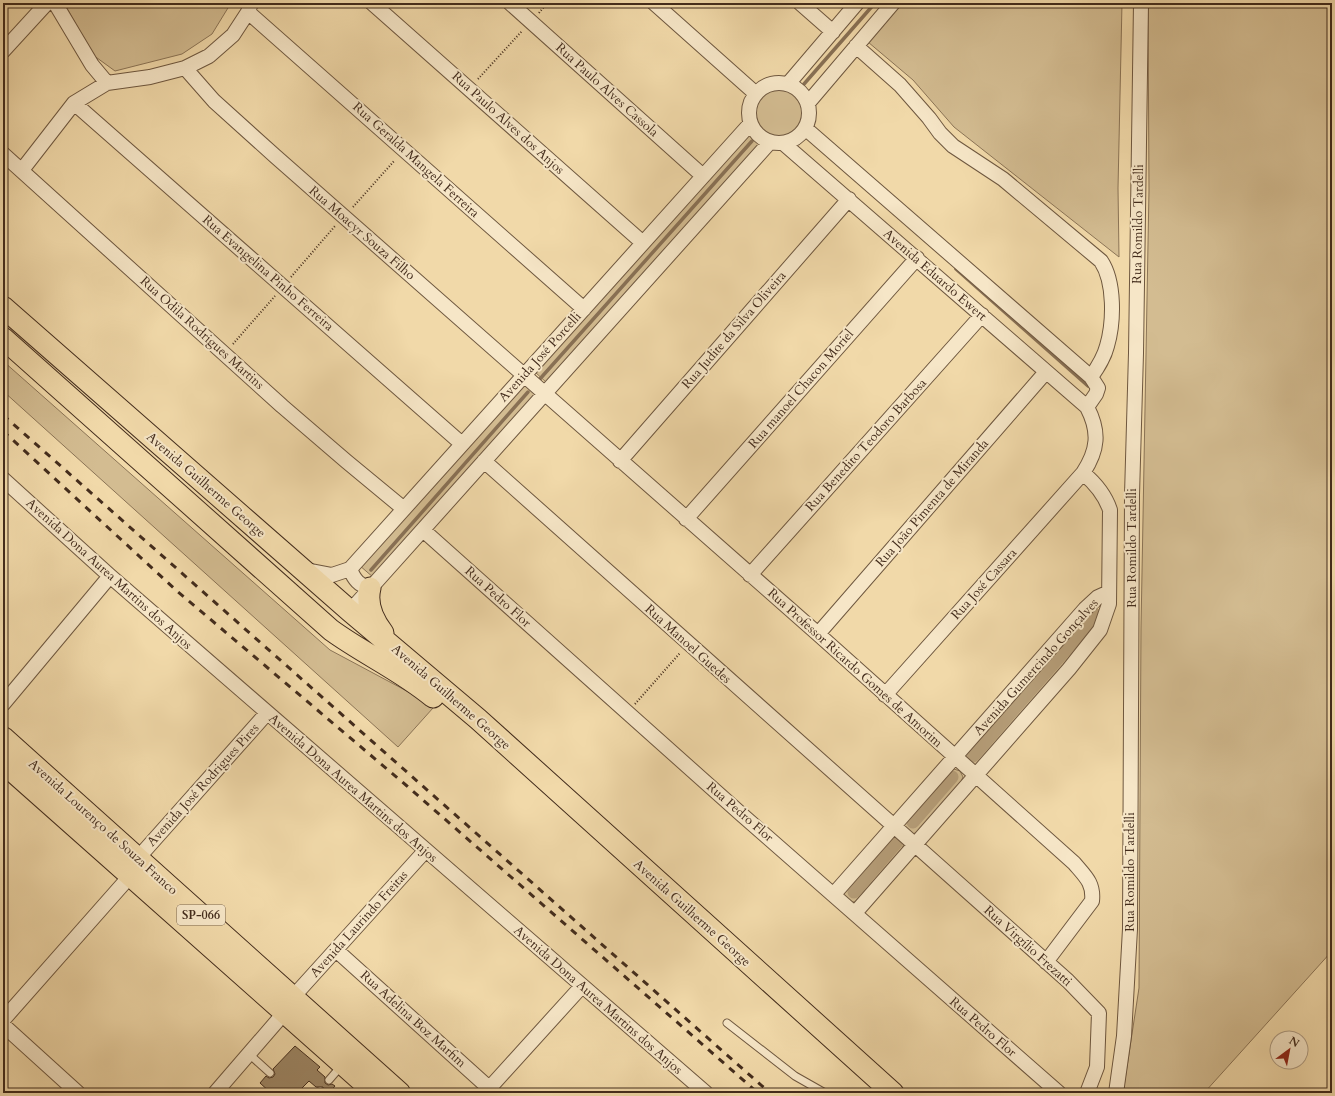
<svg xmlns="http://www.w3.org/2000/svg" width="1335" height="1096" viewBox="0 0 1335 1096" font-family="Cardo,serif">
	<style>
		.green { fill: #d3bc91; stroke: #8b7456 }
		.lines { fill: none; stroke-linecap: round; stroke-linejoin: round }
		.stream { stroke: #887054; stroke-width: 3.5 }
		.canal { stroke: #b69e79; stroke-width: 13 }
		.building { fill: #9d8665; stroke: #432c1c }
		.lane-casing { stroke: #6e573f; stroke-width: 9 }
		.street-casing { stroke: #6e573f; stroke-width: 16 }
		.primary-casing { stroke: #432c1c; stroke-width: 23 }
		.highway-casing { stroke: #432c1c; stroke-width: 24 }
		.path { stroke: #432c1c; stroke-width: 2; stroke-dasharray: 1 2; stroke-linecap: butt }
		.lane { stroke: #f6e6c7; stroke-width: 7 }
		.street { stroke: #f6e6c7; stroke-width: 14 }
		.primary { stroke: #f1d9a9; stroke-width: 21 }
		.highway { stroke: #f1d9a9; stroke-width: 22 }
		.rail { stroke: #432c1c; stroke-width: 3; stroke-dasharray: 7 7; stroke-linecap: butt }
		.labels { text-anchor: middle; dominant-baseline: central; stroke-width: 4; stroke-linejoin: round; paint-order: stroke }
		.shield { fill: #f6e6c7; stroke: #79644f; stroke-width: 1 }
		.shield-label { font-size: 12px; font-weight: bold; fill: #432c1c }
		.street-label { font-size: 13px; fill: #432c1c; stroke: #f6e6c7 }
	</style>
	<rect width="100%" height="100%" fill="#f1d9a9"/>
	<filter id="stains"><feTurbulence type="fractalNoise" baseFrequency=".005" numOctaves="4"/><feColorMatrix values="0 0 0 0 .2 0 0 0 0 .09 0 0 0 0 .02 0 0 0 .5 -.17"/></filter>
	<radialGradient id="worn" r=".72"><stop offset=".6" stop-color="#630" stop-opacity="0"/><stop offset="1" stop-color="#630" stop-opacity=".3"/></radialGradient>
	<path class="green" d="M64,3H231L212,34L182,54L115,71L93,55Z
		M900,3H1122L1118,188L1119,257L954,127L913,80L868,42Z
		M1148,3H1332V951L1204,1093H1123L1139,988L1141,628L1149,190Z
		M753 113a26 26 0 1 1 52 0a26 26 0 1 1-52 0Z
		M749,133L761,144L547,383L535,372Z
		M3,361L330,650L418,697L433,708L398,747L3,391Z
		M523,382L536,393L374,578L359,565Z
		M1090,610H1096L1100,612L1103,622L979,763L974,765L964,755Z
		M951,768L960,771L963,777L961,782L916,833L911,834L903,827V822Z
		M892,835L897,836L904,844L902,849L855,902H850L843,895Z"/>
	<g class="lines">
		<path class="stream" d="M804,84L875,3
			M956,269L1088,386
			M539,380L752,141
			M371,570L528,392"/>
		<path class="canal" d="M973,756L1096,615
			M913,822L952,777
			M854,892L897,842"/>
	</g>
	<path class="building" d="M295,1046L320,1067L317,1070L325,1077V1083L328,1085L332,1084L335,1086L329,1093H324L323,1087H316L309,1081L297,1093H271L260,1083L266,1076L269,1078L273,1077L275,1074L273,1069Z"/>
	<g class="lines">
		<defs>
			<path id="lane" d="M727,1023L795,1076L825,1093
				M249,1054L270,1073
				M329,1080L342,1065
				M316,1093L320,1091"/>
			<path id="street" d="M55,3L92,65L107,83
				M372,3L643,243
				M510,3L703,176
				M654,3L755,93
				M800,3L833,32
				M248,12L584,309
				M856,46L900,85L929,118L940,133L953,146L1003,179L1101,261C1115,282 1114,322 1107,346C1104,358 1098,367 1091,377
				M3,51L47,3
				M185,68L214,101L275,156L818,634L1074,863C1085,876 1094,883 1092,901L1046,962
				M749 113a30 30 0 1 1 60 0a30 30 0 1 1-60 0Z
				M788,84L857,3
				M74,103L462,444
				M808,103L893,3
				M805,128L1091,377L1098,388L1096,394L1087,407C1100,432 1098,450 1083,473L885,695
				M783,143L1087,407
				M3,154L282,406L346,461L404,509
				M22,170L74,103L107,83L150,77L185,68L209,56L233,35L248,12L251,3
				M484,461L1068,981L1099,1013L1097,1067L1087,1093
				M620,461L849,199
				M3,479L110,576L706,1093
				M686,519L917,258
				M423,530L741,814L1059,1093
				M350,569L750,124
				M350,569C354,579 359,586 370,588
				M306,570L332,575L350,569
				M750,575L982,315
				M350,611L770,142
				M818,634L1045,373
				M3,704L110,576
				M138,858L267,713
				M834,894L1085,609L1098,597L1109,592
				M855,913L1069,669L1100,630L1109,604L1110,510C1105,495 1095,483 1083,473
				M336,950L489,1088
				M293,997L425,851
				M3,1020L131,875
				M3,1025L78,1093
				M215,1093L285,1012
				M485,1093L582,986
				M1116,1093L1124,1036L1130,929L1132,495L1136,353L1141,3"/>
			<path id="primary" d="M3,307L350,611L478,719L893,1093
				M3,338L331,630C364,654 402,671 433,697
				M370,588C366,604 373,620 383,633"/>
			<path id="highway" d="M3,738L399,1093
				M3,762L376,1093"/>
		</defs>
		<use href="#lane" class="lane-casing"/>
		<use href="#street" class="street-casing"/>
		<use href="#primary" class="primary-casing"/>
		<use href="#highway" class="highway-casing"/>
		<path class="path" d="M539,13L547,3
			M478,79L522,31
			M353,207L395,160
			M291,277L335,226
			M233,344L275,296
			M635,704L680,653"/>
		<use href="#lane" class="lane"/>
		<use href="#street" class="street"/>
		<use href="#primary" class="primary"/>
		<use href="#highway" class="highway"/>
		<path class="rail" d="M3,415L770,1093
			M3,431L177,591L407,786L758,1093"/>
	</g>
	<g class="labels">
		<rect class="shield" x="177" y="905" width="48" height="20" rx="3"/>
		<g class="shield-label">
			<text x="201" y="915">SP-066</text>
		</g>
		<g class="street-label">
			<text transform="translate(607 90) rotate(42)">Rua Paulo Alves Cassola</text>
			<text transform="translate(508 123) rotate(42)">Rua Paulo Alves dos Anjos</text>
			<text transform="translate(416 160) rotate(42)">Rua Geralda Mangela Ferreira</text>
			<text transform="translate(1138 224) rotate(-89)">Rua Romildo Tardelli</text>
			<text transform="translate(362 233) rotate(41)">Rua Moacyr Souza Filho</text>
			<text transform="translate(268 273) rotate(41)">Rua Evangelina Pinho Ferreira</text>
			<text transform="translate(935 275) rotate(41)">Avenida Eduardo Ewert</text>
			<text transform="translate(734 330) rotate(-49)">Rua Judite da Silva Oliveira</text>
			<text transform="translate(202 333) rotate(42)">Rua Odila Rodrigues Martins</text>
			<text transform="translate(540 357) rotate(-48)">Avenida José Porcelli</text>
			<text transform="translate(801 389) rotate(-49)">Rua manoel Chacon Moriel</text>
			<text transform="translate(866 445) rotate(-48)">Rua Benedito Teodoro Barbosa</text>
			<text transform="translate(206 485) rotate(41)">Avenida Guilherme George</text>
			<text transform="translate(932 503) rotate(-49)">Rua João Pimenta de Miranda</text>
			<text transform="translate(1132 548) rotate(-90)">Rua Romildo Tardelli</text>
			<text transform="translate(109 574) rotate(42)">Avenida Dona Aurea Martins dos Anjos</text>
			<text transform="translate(984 584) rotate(-48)">Rua José Cassara</text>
			<text transform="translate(498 597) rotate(42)">Rua Pedro Flor</text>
			<text transform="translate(688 644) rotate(42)">Rua Manoel Guedes</text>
			<text transform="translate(1036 667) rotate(-48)">Avenida Gumercindo Gonçalves</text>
			<text transform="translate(855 668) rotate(42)">Rua Professor Ricardo Gomes de Amorim</text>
			<text transform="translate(451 697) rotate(41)">Avenida Guilherme George</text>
			<text transform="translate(203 785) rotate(-48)">Avenida José Rodrigues Pires</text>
			<text transform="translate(353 788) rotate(41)">Avenida Dona Aurea Martins dos Anjos</text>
			<text transform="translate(740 812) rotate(41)">Rua Pedro Flor</text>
			<text transform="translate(103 827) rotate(42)">Avenida Lourenço de Souza Franco</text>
			<text transform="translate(1130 872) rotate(-90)">Rua Romildo Tardelli</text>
			<text transform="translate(692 913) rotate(42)">Avenida Guilherme George</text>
			<text transform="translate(359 924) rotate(-48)">Avenida Laurindo Freitas</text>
			<text transform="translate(1028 946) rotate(42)">Rua Virgílio Frezatti</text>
			<text transform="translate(598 1000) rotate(41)">Avenida Dona Aurea Martins dos Anjos</text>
			<text transform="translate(413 1019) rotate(42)">Rua Adelina Boz Marfim</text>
			<text transform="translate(983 1027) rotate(41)">Rua Pedro Flor</text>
		</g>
	</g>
	<rect width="1335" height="1096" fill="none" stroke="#f1d9a9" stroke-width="16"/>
	<rect x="4" y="4" width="1327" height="1088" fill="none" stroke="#432c1c" stroke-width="2"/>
	<rect x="8" y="8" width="1319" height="1080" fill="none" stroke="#432c1c"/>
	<g transform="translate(1289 1050) rotate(32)"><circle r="19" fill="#f6e6c7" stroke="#ae9c83"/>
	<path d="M0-3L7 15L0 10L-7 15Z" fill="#8f2418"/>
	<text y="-6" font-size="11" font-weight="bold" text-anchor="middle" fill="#432c1c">N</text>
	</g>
	<rect width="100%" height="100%" filter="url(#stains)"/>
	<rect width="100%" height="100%" fill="url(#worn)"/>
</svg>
